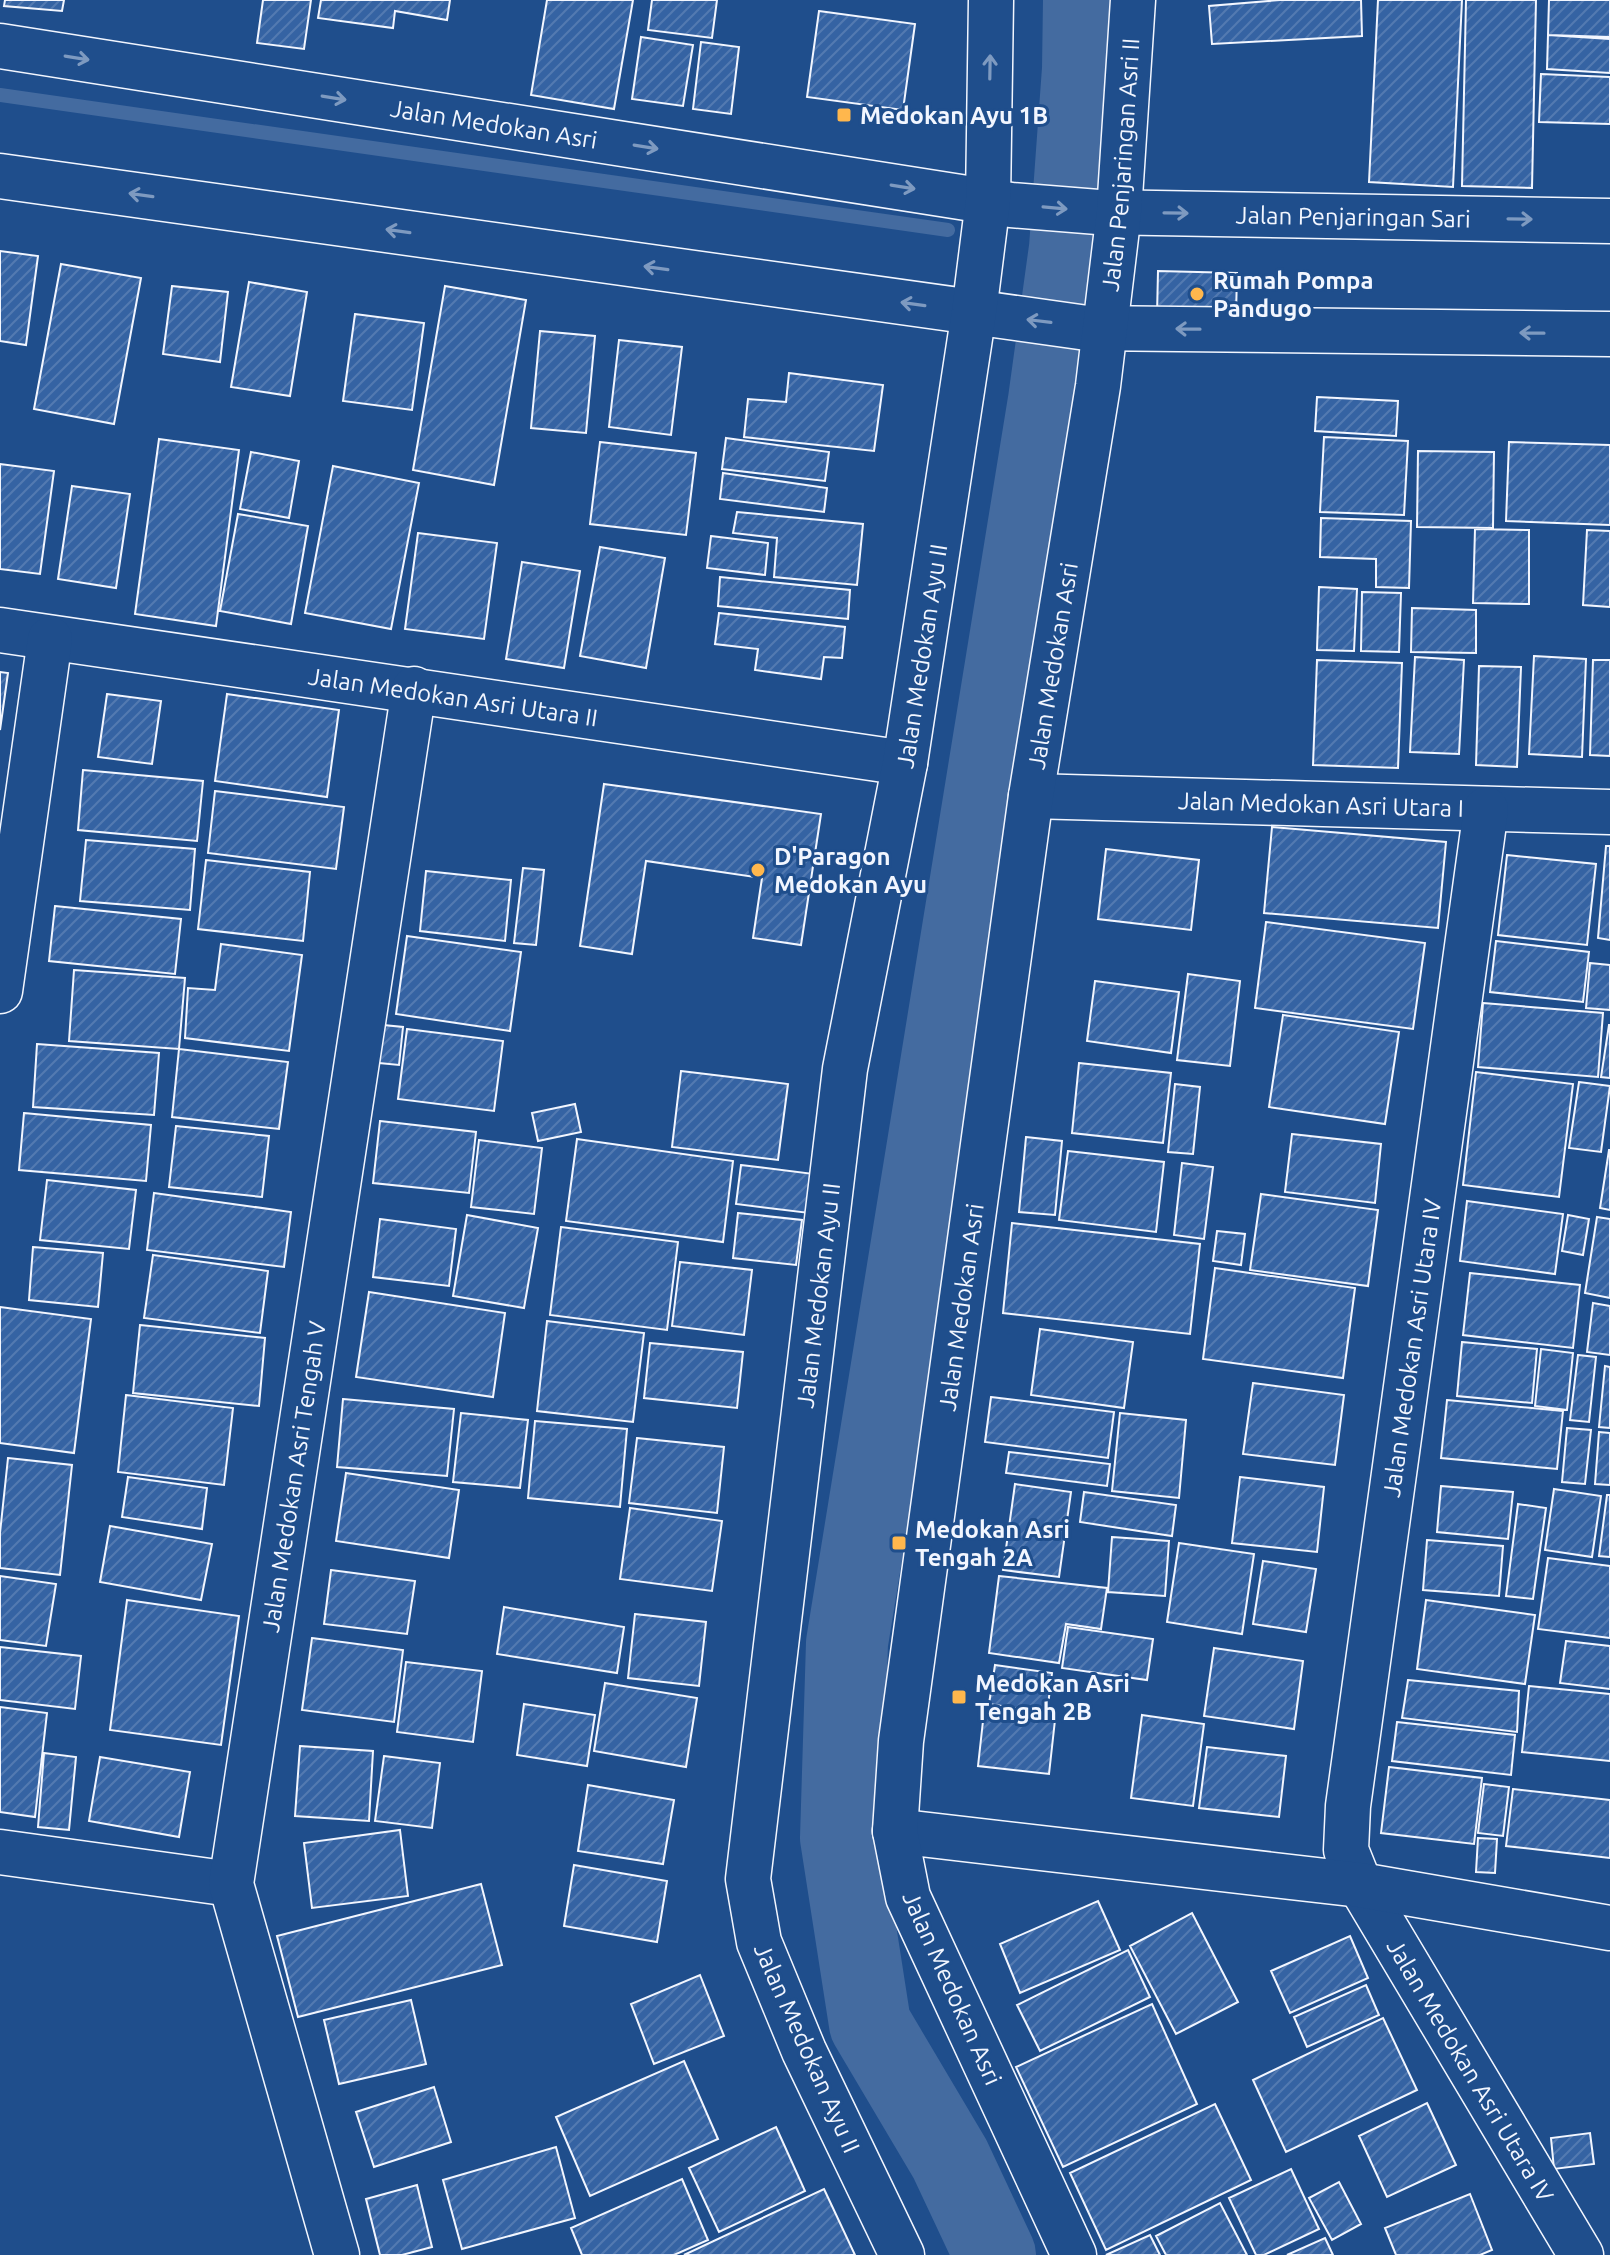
<svg xmlns="http://www.w3.org/2000/svg" width="1610" height="2255" viewBox="0 0 1610 2255" font-family="Ubuntu,sans-serif">
	<style>
		.lines { fill: none; stroke-linecap: round; stroke-linejoin: round }
		.stream { stroke: #446ba0; stroke-width: 14 }
		.river { stroke: #446ba0; stroke-width: 82 }
		.building { fill: url(#building-hatch); stroke: #f2f6ff; stroke-width: 2 }
		.minor-casing { stroke: #f2f6ff; stroke-width: 47 }
		.minor { stroke: #1f4e8c; stroke-width: 44 }
		.oneway { stroke: #7e9ac0 }
		.poi-dot { fill: #ffb74d; stroke: #1f4e8c; stroke-width: 3 }
		.labels { text-anchor: middle; dominant-baseline: central; stroke-width: 6; stroke-linejoin: round; paint-order: stroke }
		.poi-label { font-size: 24px; font-weight: bold; fill: #f2f6ff; stroke: #1f4e8c; text-anchor: start }
		.street-label { font-size: 24px; fill: #f2f6ff; stroke: #1f4e8c }
	</style>
	<defs>
		<pattern id="building-hatch" width="6" height="6" patternUnits="userSpaceOnUse" patternTransform="scale(2)"><rect width="6" height="6" fill="#3563a3"/><path d="M-1 1l2-2M0 6l6-6M5 7l2-2" fill="none" stroke="#537ab1"/></pattern>
	</defs>
	<rect width="100%" height="100%" fill="#1f4e8c"/>
	<g class="lines">
		<path class="stream" d="M0,95L948,230"/>
		<path class="river" d="M995,2255L950,2159L870,2024L841,1838L847,1643L1049,400L1070,248L1083,69L1084,0"/>
	</g>
	<path class="building" d="M5,0H64L62,11L4,6Z
		M263,0H311L304,49L257,43Z
		M321,0H450L447,20L395,11L393,28L318,18Z
		M547,0H633L614,109L531,95Z
		M652,0H717L712,38L648,30Z
		M1280,0H1361L1362,36L1212,44L1209,6Z
		M1378,0H1462L1453,187L1369,182Z
		M1466,0H1536L1532,188L1462,186Z
		M1549,0H1610V37L1548,35Z
		M819,11L915,24L903,110L807,97Z
		M1548,35L1610,39V73L1547,69Z
		M641,37L693,45L683,106L632,99Z
		M701,42L739,47L731,114L693,109Z
		M1541,74L1610,77V124L1539,122Z
		M0,251L38,256L26,345L0,341Z
		M61,264L141,278L114,424L34,409Z
		M1158,271L1237,273L1236,316L1157,315Z
		M249,282L307,292L290,396L231,387Z
		M172,286L228,292L220,362L163,354Z
		M445,286L526,300L494,485L413,470Z
		M355,314L424,323L412,410L343,401Z
		M540,331L595,336L586,433L531,428Z
		M619,340L682,347L671,435L609,427Z
		M789,373L883,385L874,451L744,437L748,399L786,402Z
		M1317,397L1398,401L1396,436L1315,431Z
		M1324,437L1408,441L1404,515L1320,512Z
		M726,438L829,452L825,481L722,469Z
		M159,439L239,450L216,626L135,614Z
		M600,442L696,453L686,535L590,524Z
		M1509,442L1610,445V525L1506,521Z
		M1418,451L1494,452L1493,528L1417,527Z
		M251,452L299,461L289,518L240,509Z
		M0,464L54,471L40,574L0,569Z
		M333,466L419,483L391,629L305,613Z
		M723,473L827,488L824,512L720,499Z
		M72,486L130,494L116,588L58,579Z
		M737,512L863,524L857,585L774,577L777,538L733,533Z
		M238,514L308,526L291,624L220,611Z
		M1321,518L1411,521L1409,588L1376,587V559L1320,557Z
		M1475,529L1529,530V604L1473,603Z
		M1587,530L1610,531V607L1583,605Z
		M418,533L497,543L484,639L405,629Z
		M711,536L768,543L765,575L707,568Z
		M600,547L665,558L646,668L580,656Z
		M522,562L580,571L564,668L506,659Z
		M720,577L850,590L848,619L718,606Z
		M1319,587L1357,589L1354,651L1317,650Z
		M1362,592L1401,593L1399,652L1361,651Z
		M1412,608L1476,610V653L1411,652Z
		M719,613L845,627L842,658L824,657L821,679L755,670L758,649L715,644Z
		M1534,656L1586,659L1582,757L1529,754Z
		M1415,657L1464,660L1459,754L1410,752Z
		M1317,660L1402,663L1398,768L1313,765Z
		M1593,660H1610V756L1590,755Z
		M1479,666L1521,667L1517,767L1476,765Z
		M0,672L8,673L0,730Z
		M107,694L161,701L152,764L98,757Z
		M227,694L339,710L327,797L215,781Z
		M83,770L203,781L197,841L78,830Z
		M604,784L821,814L801,945L753,938L762,878L646,861L632,954L580,946Z
		M215,791L344,807L336,869L208,853Z
		M1272,827L1446,842L1438,928L1264,913Z
		M86,840L195,849L190,910L80,901Z
		M1606,846H1610V940L1598,938Z
		M1106,849L1199,860L1191,930L1098,919Z
		M1507,855L1596,864L1587,945L1498,935Z
		M206,860L310,872L303,941L198,929Z
		M523,868L544,870L536,945L514,943Z
		M426,871L511,880L505,941L420,931Z
		M55,906L181,919L175,974L49,961Z
		M1266,922L1425,943L1413,1029L1255,1008Z
		M407,936L521,952L510,1031L396,1014Z
		M1496,941L1589,952L1583,1002L1490,992Z
		M221,944L302,955L289,1051L185,1038L188,988L215,990Z
		M1590,963L1610,965V1010L1586,1008Z
		M74,970L185,978L179,1049L69,1041Z
		M1188,974L1240,981L1230,1066L1177,1060Z
		M1095,981L1179,992L1171,1053L1087,1041Z
		M1483,1003L1603,1013L1598,1077L1478,1067Z
		M1283,1015L1399,1032L1385,1124L1269,1107Z
		M373,1024L403,1027L399,1065L369,1062Z
		M1609,1025H1610V1078L1601,1077Z
		M407,1029L503,1041L494,1111L398,1099Z
		M37,1044L159,1053L154,1115L33,1107Z
		M179,1049L288,1062L279,1129L172,1117Z
		M1079,1063L1171,1073L1163,1143L1072,1133Z
		M681,1071L788,1084L778,1160L672,1147Z
		M1476,1072L1573,1084L1559,1197L1463,1185Z
		M1579,1082L1610,1086L1601,1152L1569,1148Z
		M1175,1084L1200,1087L1193,1154L1168,1152Z
		M575,1104L581,1132L538,1141L532,1113Z
		M24,1113L151,1125L146,1181L19,1170Z
		M380,1121L476,1132L469,1193L373,1183Z
		M176,1126L269,1136L262,1197L169,1187Z
		M1292,1134L1381,1144L1375,1203L1285,1192Z
		M1026,1137L1062,1141L1055,1215L1019,1212Z
		M577,1139L733,1161L723,1242L566,1221Z
		M479,1140L542,1148L534,1214L471,1207Z
		M1609,1150H1610V1210L1600,1208Z
		M1068,1151L1164,1162L1156,1232L1059,1220Z
		M1182,1163L1213,1167L1204,1239L1174,1235Z
		M741,1165L814,1174L809,1213L736,1204Z
		M47,1180L136,1190L129,1249L40,1240Z
		M154,1193L291,1212L284,1267L147,1250Z
		M1261,1194L1378,1210L1368,1286L1250,1270Z
		M1467,1201L1563,1214L1555,1274L1460,1261Z
		M738,1213L802,1220L796,1265L733,1258Z
		M467,1215L538,1228L524,1308L453,1296Z
		M1568,1215L1589,1219L1583,1255L1562,1251Z
		M1597,1217L1610,1219V1298L1585,1293Z
		M380,1219L456,1229L449,1286L373,1277Z
		M1012,1223L1200,1244L1190,1334L1003,1313Z
		M561,1227L678,1242L667,1330L550,1315Z
		M1217,1231L1245,1234L1241,1265L1213,1261Z
		M33,1247L103,1253L98,1307L29,1300Z
		M153,1255L268,1271L260,1333L144,1318Z
		M680,1262L752,1270L744,1335L672,1326Z
		M1215,1268L1355,1288L1343,1378L1203,1359Z
		M1470,1273L1580,1285L1573,1348L1463,1335Z
		M369,1292L505,1313L493,1397L356,1377Z
		M1593,1303L1610,1306V1355L1587,1352Z
		M0,1307L91,1319L74,1453L0,1443Z
		M547,1321L644,1333L633,1422L537,1411Z
		M140,1325L265,1338L259,1406L133,1393Z
		M1040,1329L1133,1342L1124,1408L1031,1395Z
		M1462,1342L1537,1349L1532,1403L1457,1396Z
		M650,1343L743,1352L737,1408L644,1398Z
		M1541,1349L1573,1353L1567,1410L1535,1406Z
		M1578,1355L1596,1357L1589,1422L1570,1420Z
		M1605,1366L1610,1367V1428L1599,1427Z
		M1253,1383L1344,1395L1335,1465L1243,1454Z
		M126,1395L233,1408L224,1485L118,1472Z
		M991,1397L1114,1412L1108,1458L985,1442Z
		M343,1399L454,1409L447,1476L337,1467Z
		M1447,1400L1563,1411L1557,1469L1441,1458Z
		M461,1413L528,1420L520,1488L453,1482Z
		M1120,1413L1186,1420L1179,1498L1112,1491Z
		M535,1421L627,1429L620,1507L528,1498Z
		M1567,1428L1591,1430L1585,1484L1562,1482Z
		M1599,1432L1610,1433V1485L1595,1484Z
		M637,1438L724,1447L717,1513L629,1503Z
		M1009,1452L1110,1464L1107,1486L1006,1473Z
		M8,1458L72,1465L60,1575L0,1568V1533Z
		M346,1473L459,1490L449,1558L336,1541Z
		M128,1477L207,1488L202,1529L122,1517Z
		M1240,1477L1324,1487L1317,1552L1232,1543Z
		M1015,1484L1071,1492L1059,1577L1003,1570Z
		M1441,1486L1513,1492L1508,1539L1437,1532Z
		M1554,1489L1601,1496L1592,1557L1545,1550Z
		M1084,1492L1176,1505L1172,1536L1080,1522Z
		M1607,1495H1610V1557L1599,1556Z
		M1518,1504L1546,1508L1533,1599L1506,1596Z
		M630,1508L722,1521L712,1591L620,1579Z
		M110,1526L212,1544L201,1600L100,1582Z
		M1112,1537L1169,1541L1165,1596L1108,1592Z
		M1427,1540L1503,1546L1499,1596L1423,1590Z
		M1179,1543L1254,1554L1242,1634L1167,1622Z
		M1548,1558L1610,1566V1638L1538,1629Z
		M1263,1561L1316,1569L1306,1632L1253,1624Z
		M331,1570L415,1581L407,1634L324,1624Z
		M0,1576L56,1584L46,1646L0,1640Z
		M999,1576L1107,1588L1101,1629L1066,1624L1059,1663L989,1653Z
		M127,1600L239,1616L221,1745L110,1730Z
		M1426,1600L1535,1615L1525,1684L1417,1669Z
		M504,1607L624,1627L617,1673L497,1654Z
		M635,1614L706,1622L699,1686L628,1678Z
		M1068,1627L1153,1639L1147,1680L1062,1668Z
		M312,1638L403,1650L394,1722L302,1710Z
		M1566,1641L1610,1646V1689L1560,1683Z
		M0,1647L81,1656L75,1709L0,1700Z
		M1214,1648L1303,1661L1294,1729L1204,1716Z
		M406,1662L482,1671L473,1742L397,1732Z
		M995,1665L1052,1673L1047,1713L989,1704Z
		M1408,1680L1519,1691L1517,1732L1402,1718Z
		M605,1683L697,1698L686,1767L594,1751Z
		M1529,1686L1610,1694V1761L1522,1752Z
		M524,1704L595,1715L587,1766L517,1755Z
		M0,1707L47,1713L35,1817L0,1812Z
		M984,1712L1055,1720L1049,1774L978,1766Z
		M1142,1715L1204,1724L1193,1806L1131,1798Z
		M1397,1722L1515,1735L1511,1775L1392,1761Z
		M300,1746L373,1751L369,1821L295,1816Z
		M1207,1747L1286,1756L1279,1817L1199,1808Z
		M44,1753L76,1757L69,1830L38,1827Z
		M384,1756L440,1763L432,1828L375,1821Z
		M100,1757L190,1772L179,1837L89,1821Z
		M1389,1767L1482,1778L1474,1844L1381,1833Z
		M1484,1784L1509,1787L1503,1836L1478,1833Z
		M588,1785L674,1800L663,1864L578,1851Z
		M1513,1789L1610,1800V1858L1506,1846Z
		M400,1830L408,1896L312,1908L304,1843Z
		M1478,1838L1497,1839L1495,1873L1476,1872Z
		M574,1865L667,1881L657,1942L564,1926Z
		M481,1884L502,1965L298,2017L277,1936Z
		M1098,1901L1120,1950L1020,1993L1000,1944Z
		M1192,1913L1238,2002L1176,2034L1130,1946Z
		M1350,1936L1368,1978L1290,2013L1271,1971Z
		M1128,1950L1150,1997L1040,2051L1017,2005Z
		M700,1975L724,2036L654,2064L631,2004Z
		M1366,1985L1379,2015L1307,2047L1294,2017Z
		M411,2000L426,2064L339,2084L324,2020Z
		M1152,2004L1197,2104L1063,2167L1016,2067Z
		M1383,2018L1417,2090L1286,2152L1253,2080Z
		M684,2061L718,2139L590,2196L556,2117Z
		M434,2087L451,2142L374,2167L356,2112Z
		M1427,2103L1456,2165L1387,2197L1359,2136Z
		M1215,2104L1251,2180L1106,2250L1070,2173Z
		M776,2127L805,2191L719,2232L689,2168Z
		M1590,2133L1594,2164L1554,2169L1551,2138Z
		M556,2147L575,2218L462,2249L443,2180Z
		M1291,2169L1319,2229L1264,2255H1256L1229,2198Z
		M682,2179L708,2240L674,2255H582L571,2228Z
		M1339,2182L1361,2224L1332,2240L1309,2198Z
		M417,2185L432,2247L402,2255H380L366,2199Z
		M824,2189L855,2255H684Z
		M1470,2194L1492,2250L1480,2255H1396L1385,2228Z
		M1220,2203L1247,2255H1166L1156,2236Z
		M1150,2235L1160,2255H1106Z
		M1325,2238L1333,2255H1287Z"/>
	<g class="lines">
		<defs>
			<g id="minor">
				<path id="s1" d="M0,46L1011,205L1098,212L1610,221"/>
				<path d="M0,176L1087,328L1610,334"/>
				<path id="s2" d="M0,630L905,763"/>
				<path id="s3" d="M1031,796L1610,812"/>
				<path id="s4" d="M1486,809L1348,1806L1346,1850L1360,1885L1581,2255"/>
				<path d="M0,991L50,639"/>
				<path d="M895,1831L1360,1885L1610,1928"/>
				<path d="M0,1852L231,1884"/>
				<path id="s5" d="M337,2255L231,1884L414,689"/>
				<path id="s6" d="M902,2255L804,2051L759,1942L748,1879L845,1069L905,763L974,312L988,201L991,0"/>
				<path id="s7" d="M1074,2255L908,1897L895,1831L901,1741L1031,796L1098,386L1119,212L1133,0"/>
			</g>
		</defs>
		<use href="#minor" class="minor-casing"/>
		<use href="#minor" class="minor"/>
	</g>
	<defs><path id="oneway-shaft" d="M-6 0H5M1.5-3L5.5 0L1.5 3" fill="none" stroke-width="1.6" stroke-linecap="round" stroke-linejoin="round" transform="scale(2)"/></defs>
	<g class="oneway">
		<use href="#oneway-shaft" transform="translate(77 58) rotate(9)"/>
		<use href="#oneway-shaft" transform="translate(990 67) rotate(-89)"/>
		<use href="#oneway-shaft" transform="translate(334 98) rotate(9)"/>
		<use href="#oneway-shaft" transform="translate(646 147) rotate(9)"/>
		<use href="#oneway-shaft" transform="translate(903 187) rotate(9)"/>
		<use href="#oneway-shaft" transform="translate(141 195) rotate(-172)"/>
		<use href="#oneway-shaft" transform="translate(1055 208) rotate(5)"/>
		<use href="#oneway-shaft" transform="translate(1176 213) rotate(1)"/>
		<use href="#oneway-shaft" transform="translate(1520 219) rotate(1)"/>
		<use href="#oneway-shaft" transform="translate(398 231) rotate(-172)"/>
		<use href="#oneway-shaft" transform="translate(656 268) rotate(-172)"/>
		<use href="#oneway-shaft" transform="translate(913 304) rotate(-172)"/>
		<use href="#oneway-shaft" transform="translate(1039 321) rotate(-173)"/>
		<use href="#oneway-shaft" transform="translate(1188 329) rotate(-179)"/>
		<use href="#oneway-shaft" transform="translate(1532 333) rotate(-179)"/>
	</g>
	<g class="poi-dot">
		<rect x="836" y="107" width="16" height="16" rx="4"/>
		<circle cx="1197" cy="294" r="8"/>
		<circle cx="758" cy="870" r="8"/>
		<rect x="891" y="1535" width="16" height="16" rx="4"/>
		<rect x="951" y="1689" width="16" height="16" rx="4"/>
	</g>
	<g class="labels">
		<g class="poi-label">
			<text x="860" y="115">Medokan Ayu 1B</text>
			<text x="1213" y="280">Rumah Pompa<tspan x="1213" dy="28">Pandugo</tspan></text>
			<text x="774" y="856">D'Paragon<tspan x="774" dy="28">Medokan Ayu</tspan></text>
			<text x="915" y="1529">Medokan Asri<tspan x="915" dy="28">Tengah 2A</tspan></text>
			<text x="975" y="1683">Medokan Asri<tspan x="975" dy="28">Tengah 2B</tspan></text>
		</g>
		<g class="street-label">
			<text stroke="none"><textPath href="#s1" startOffset="500">Jalan Medokan Asri</textPath></text>
			<text stroke="none"><textPath href="#s7" startOffset="2144">Jalan Penjaringan Asri II</textPath></text>
			<text stroke="none"><textPath href="#s1" startOffset="1366">Jalan Penjaringan Sari</textPath></text>
			<text stroke="none"><textPath href="#s6" startOffset="1644">Jalan Medokan Ayu II</textPath></text>
			<text stroke="none"><textPath href="#s7" startOffset="1638">Jalan Medokan Asri</textPath></text>
			<text stroke="none"><textPath href="#s2" startOffset="458">Jalan Medokan Asri Utara II</textPath></text>
			<text stroke="none"><textPath href="#s3" startOffset="290">Jalan Medokan Asri Utara I</textPath></text>
			<text stroke="none"><textPath href="#s6" startOffset="996">Jalan Medokan Ayu II</textPath></text>
			<text stroke="none"><textPath href="#s7" startOffset="990">Jalan Medokan Asri</textPath></text>
			<text transform="translate(1412 1348) rotate(-82)">Jalan Medokan Asri Utara IV</text>
			<text stroke="none"><textPath href="#s5" startOffset="798">Jalan Medokan Asri Tengah V</textPath></text>
			<text transform="translate(952 1988) rotate(66)">Jalan Medokan Asri</text>
			<text transform="translate(807 2048) rotate(66)">Jalan Medokan Ayu II</text>
			<text stroke="none"><textPath href="#s4" startOffset="1304">Jalan Medokan Asri Utara IV</textPath></text>
		</g>
	</g>
</svg>
